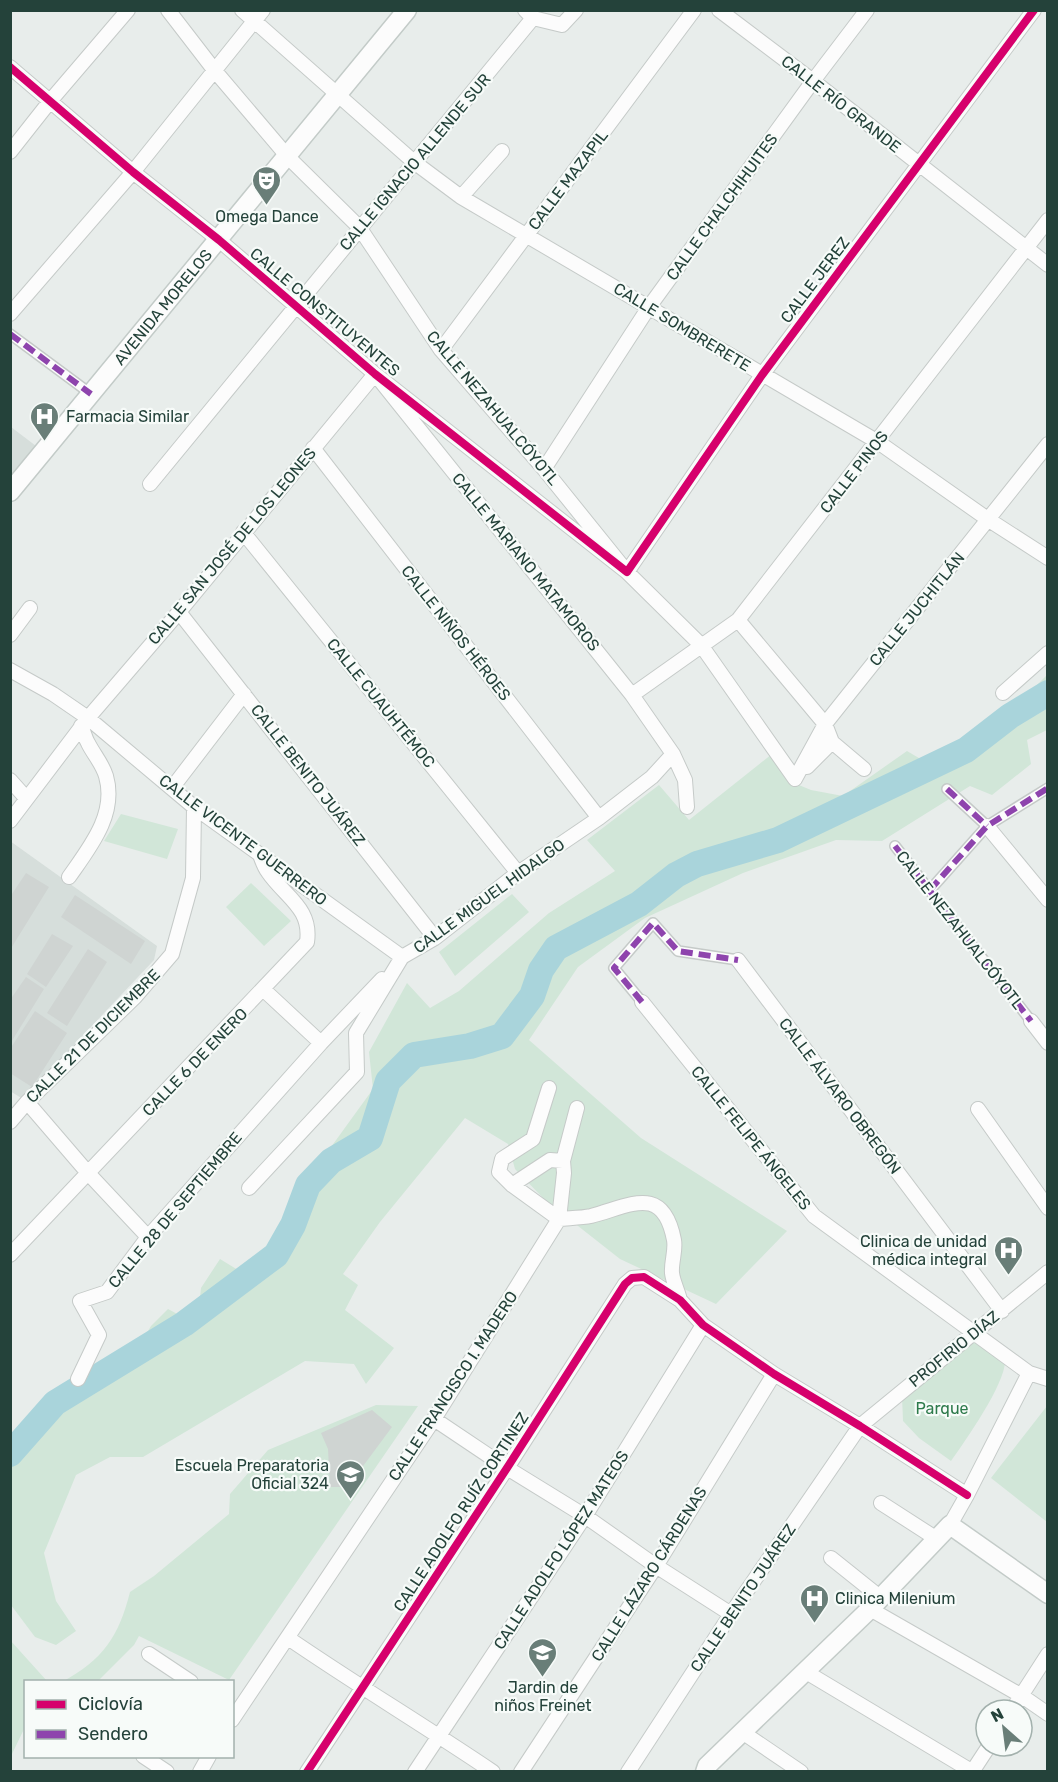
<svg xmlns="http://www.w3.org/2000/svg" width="1058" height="1782" viewBox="0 0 1058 1782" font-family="Rubik,sans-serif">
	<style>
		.built { fill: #d6dedb }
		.green { fill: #d1e6d8 }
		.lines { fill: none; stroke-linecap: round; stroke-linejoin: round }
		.river { stroke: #a9d4db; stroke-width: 26 }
		.building { fill: #cfd4d2 }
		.pedestrian-casing { stroke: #c5cac8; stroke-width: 12 }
		.minor-casing { stroke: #c5cac8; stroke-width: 16 }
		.secondary-casing { stroke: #c3cbc8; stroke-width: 21 }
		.pedestrian { stroke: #fcfcfc; stroke-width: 9 }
		.minor { stroke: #fcfcfc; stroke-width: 14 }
		.secondary { stroke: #fcfcfc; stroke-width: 18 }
		.quiet { stroke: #8e44ad; stroke-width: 6; stroke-dasharray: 12 6; stroke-linecap: butt }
		.cycleway-casing { stroke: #f7fbf9; stroke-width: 11 }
		.cycleway { stroke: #d6006c; stroke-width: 8 }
		.labels { text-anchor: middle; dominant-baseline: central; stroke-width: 4.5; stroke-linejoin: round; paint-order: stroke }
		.street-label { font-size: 16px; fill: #24423a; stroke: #f7fbf9 }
		.poi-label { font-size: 16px; fill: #24423a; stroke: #f7fbf9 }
		.park-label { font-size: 16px; fill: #2d7a4b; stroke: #f7fbf9 }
	</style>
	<rect width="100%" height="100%" fill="#e8edeb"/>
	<path class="built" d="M11,427L36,446L11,476Z
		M10,841L157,946L154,960L23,1099L10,1091Z"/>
	<path class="green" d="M1047,675V730L1027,740L1031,764L992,795L970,786L882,841L836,840L743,873L645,918L578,967L529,1040L641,1138L787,1231L716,1304L620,1259L545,1200L515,1169L508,1144L465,1118L380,1222L343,1274L358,1285L345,1310L394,1348L366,1384L354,1364L305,1361L143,1457H110L76,1475L44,1553L56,1601L76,1631L56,1645L35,1637L11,1605V1467L48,1420L121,1376L151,1326L168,1309L181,1316L199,1306L201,1288L220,1259L251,1278L272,1251L305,1183L373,1089L369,1052L407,983L430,1008L459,991L549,913L615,871L587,840L659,785L689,820L772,754L794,783L811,790L843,796L907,751L924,761C966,736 1013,711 1047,675Z
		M121,814L178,829L167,859L104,841Z
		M251,883L291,921L264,946L226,907Z
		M512,894L529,912L455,976L439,952Z
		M972,1338L1005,1359C1007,1382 965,1441 951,1461L919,1438L903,1421L902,1396Z
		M376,1405L418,1406L229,1680L139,1636L134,1645L98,1681L62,1682C103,1660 119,1636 130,1592L154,1576L229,1514L230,1494L268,1450Z
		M1047,1406V1522L991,1478Z
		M10,1640L47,1681L26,1682L25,1727L11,1756Z"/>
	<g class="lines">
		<path class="river" d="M10,1454L55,1403L184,1324L276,1255L293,1225L308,1185L331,1161L370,1138L388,1081L414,1055L470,1046L502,1036L532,996L541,970L556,948L639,904L676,875L697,864L778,840L966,750L1010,716L1048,693"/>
	</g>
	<path class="building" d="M26,873L49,887L10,950V897Z
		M75,895L145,941L131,964L61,917Z
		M52,934L73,946L46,987L27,974Z
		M88,949L107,962L67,1026L47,1013Z
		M26,977L44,989L10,1044V1000Z
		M35,1011L67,1033L32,1087L10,1073V1049Z
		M372,1410L392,1427L355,1477L344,1487H330L328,1449L321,1433Z"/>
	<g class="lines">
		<defs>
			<path id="pedestrian" d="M10,334L91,394
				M947,789L987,826
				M895,846L1031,1021
				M930,890L987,826L1048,788
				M642,1002L614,968L653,923L678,951L738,960"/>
			<path id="minor" d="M168,10L215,71L288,157L359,227L441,350L544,469L627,572L701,645L795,779
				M242,10L414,162L461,197L878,442L989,520L1048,558
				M525,10L533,18L562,25L576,10
				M719,10L813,81L1048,265
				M10,67L133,172L219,240L375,374L627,572L762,375L1034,10
				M10,152L51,100L128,10
				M461,197L502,151
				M10,314L133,172L263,10
				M441,350L694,10
				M313,448L599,818
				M544,469L649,307L813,81L867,10
				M150,484L533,18
				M243,532L518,873
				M179,612L435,938
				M738,620L825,724L832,742L864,769
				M10,635L30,608
				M10,670L53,694L88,718L194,807L402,957
				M1003,693L1048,653
				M632,695L738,620L1048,220
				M807,767L832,742
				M795,779L825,724L1048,444
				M10,780L26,798
				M172,788L244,694
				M10,821L88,718L179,612L375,374L632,695L673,754L685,780L687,807
				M987,826L1048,900
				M69,877C90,847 117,814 106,776C102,763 94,755 88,743C85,738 84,732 81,726
				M738,960L1002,1311
				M264,990L321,1043
				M642,1002L814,1216L1029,1373L1048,1379
				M1031,1021L1048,1043
				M549,1088L533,1139L502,1159L499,1172L512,1185L559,1219
				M27,1102L88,1173L148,1237
				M978,1109L1048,1208
				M10,1122L27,1102L135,997L172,954L193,878L194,807
				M512,1185L550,1160L563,1161
				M249,1188L357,1072L356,1033L402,957L435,938L518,873L599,818L652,777L673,754
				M559,1219C569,1218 581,1218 591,1216C630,1206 663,1183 674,1240C676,1251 671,1262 672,1273C673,1282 678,1291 680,1300
				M10,1255L307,942C312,908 285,897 268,872C264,867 262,860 260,855
				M78,1379L99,1335L80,1301L107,1292L148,1237L321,1043L382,979
				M434,1419L507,1468L585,1516L656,1566L731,1614
				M881,1503L937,1539
				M950,1525L967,1495L1029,1373
				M831,1558L881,1598
				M870,1609L1022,1696L1048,1714
				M288,1638C355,1684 425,1726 493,1772
				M149,1654L191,1682
				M806,1672L973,1772
				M1012,1710L1048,1654
				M232,1720L434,1419L559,1219L564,1173L563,1161L577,1108
				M742,1732L801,1772
				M143,1756L167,1772
				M200,1772L209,1756
				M307,1772L507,1468L625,1284L632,1278L644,1277L680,1300L703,1325L774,1374L860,1426L967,1495
				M415,1772L585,1516L703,1325
				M521,1772L656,1566L774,1374
				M628,1772L731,1614L860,1426L1048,1272
				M972,1772L989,1746"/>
			<g id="secondary">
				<path id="s1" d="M10,492L407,10"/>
				<path d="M705,1772L707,1766L870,1609L950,1525L1048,1594"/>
			</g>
		</defs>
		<use href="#pedestrian" class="pedestrian-casing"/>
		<use href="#minor" class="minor-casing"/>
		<use href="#secondary" class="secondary-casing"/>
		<use href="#pedestrian" class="pedestrian"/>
		<use href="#minor" class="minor"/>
		<use href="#secondary" class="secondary"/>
		<path class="quiet" d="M10,334L91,394
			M947,789L987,826
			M895,846L1031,1021
			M930,890L987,826L1048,788
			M642,1002L614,968L653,923L678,951L738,960"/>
		<defs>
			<path id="cycleway" d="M10,67L133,172L219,240L375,374L627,572L762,375L1034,10
				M307,1772L507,1468L625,1284L632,1278L644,1277L680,1300L703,1325L774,1374L860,1426L967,1495"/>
		</defs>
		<use href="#cycleway" class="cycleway-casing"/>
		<use href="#cycleway" class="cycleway"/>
	</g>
	<defs>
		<symbol id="theatre-pin" viewBox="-11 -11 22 30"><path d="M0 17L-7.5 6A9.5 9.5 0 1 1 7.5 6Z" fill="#697e78" stroke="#f7fbf9"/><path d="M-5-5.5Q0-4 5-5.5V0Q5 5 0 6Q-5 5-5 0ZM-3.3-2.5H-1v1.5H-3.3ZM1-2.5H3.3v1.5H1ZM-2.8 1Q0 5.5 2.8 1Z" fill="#fff"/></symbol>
		<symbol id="hospital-pin" viewBox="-11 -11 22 30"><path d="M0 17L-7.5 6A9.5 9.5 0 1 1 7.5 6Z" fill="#697e78" stroke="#f7fbf9"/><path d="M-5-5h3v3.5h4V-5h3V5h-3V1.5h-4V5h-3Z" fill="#fff"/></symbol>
		<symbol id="school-pin" viewBox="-11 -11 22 30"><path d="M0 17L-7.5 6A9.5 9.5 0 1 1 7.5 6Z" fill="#697e78" stroke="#f7fbf9"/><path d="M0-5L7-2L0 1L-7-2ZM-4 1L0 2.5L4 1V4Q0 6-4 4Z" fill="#fff"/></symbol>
	</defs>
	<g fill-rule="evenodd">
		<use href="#theatre-pin" x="250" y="164" width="33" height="45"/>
		<use href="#hospital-pin" x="28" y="400" width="33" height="45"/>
		<use href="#hospital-pin" x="992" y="1234" width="33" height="45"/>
		<use href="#school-pin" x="334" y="1458" width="33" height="45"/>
		<use href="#hospital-pin" x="798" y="1582" width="33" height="45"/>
		<use href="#school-pin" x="526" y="1636" width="33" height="45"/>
	</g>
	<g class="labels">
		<g class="street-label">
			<text transform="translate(841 104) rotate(38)">CALLE RÍO GRANDE</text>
			<text transform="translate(415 162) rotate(-50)">CALLE IGNACIO ALLENDE SUR</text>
			<text transform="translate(568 180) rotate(-53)">CALLE MAZAPIL</text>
			<text transform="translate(722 207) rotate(-54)">CALLE CHALCHIHUITES</text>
			<text transform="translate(815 280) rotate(-53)">CALLE JEREZ</text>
			<text stroke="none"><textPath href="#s1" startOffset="240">AVENIDA MORELOS</textPath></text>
			<text transform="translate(325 312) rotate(40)">CALLE CONSTITUYENTES</text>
			<text transform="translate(682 327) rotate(31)">CALLE SOMBRERETE</text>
			<text transform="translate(493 408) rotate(50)">CALLE NEZAHUALCÓYOTL</text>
			<text transform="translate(854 472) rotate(-52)">CALLE PINOS</text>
			<text transform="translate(232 546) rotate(-50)">CALLE SAN JOSÉ DE LOS LEONES</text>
			<text transform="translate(526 562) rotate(51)">CALLE MARIANO MATAMOROS</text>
			<text transform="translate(917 609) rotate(-51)">CALLE JUCHITLÁN</text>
			<text transform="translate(456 633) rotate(52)">CALLE NIÑOS HÉROES</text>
			<text transform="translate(381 703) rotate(51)">CALLE CUAUHTÉMOC</text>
			<text transform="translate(308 775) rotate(52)">CALLE BENITO JUÁREZ</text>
			<text transform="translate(243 840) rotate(37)">CALLE VICENTE GUERRERO</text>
			<text transform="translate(489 896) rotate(-36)">CALLE MIGUEL HIDALGO</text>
			<text transform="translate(960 930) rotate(52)">CALLE NEZAHUALCÓYOTL</text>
			<text transform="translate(93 1036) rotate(-45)">CALLE 21 DE DICIEMBRE</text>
			<text transform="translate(195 1062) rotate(-46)">CALLE 6 DE ENERO</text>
			<text transform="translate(840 1096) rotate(53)">CALLE ÁLVARO OBREGÓN</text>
			<text transform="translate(751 1138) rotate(51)">CALLE FELIPE ÁNGELES</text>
			<text transform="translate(175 1210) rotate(-50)">CALLE 28 DE SEPTIEMBRE</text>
			<text transform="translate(954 1349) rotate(-39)">PROFIRIO DÍAZ</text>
			<text transform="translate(453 1386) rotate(-57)">CALLE FRANCISCO I. MADERO</text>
			<text transform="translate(461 1512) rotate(-57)">CALLE ADOLFO RUÍZ CORTINEZ</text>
			<text transform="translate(561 1550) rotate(-57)">CALLE ADOLFO LÓPEZ MATEOS</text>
			<text transform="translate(649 1574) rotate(-58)">CALLE LÁZARO CÁRDENAS</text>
			<text transform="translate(743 1598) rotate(-56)">CALLE BENITO JUÁREZ</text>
		</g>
		<g class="poi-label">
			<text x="267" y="216">Omega Dance</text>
			<text x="66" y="416" text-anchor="start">Farmacia Similar</text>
			<text x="987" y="1241" text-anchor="end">Clinica de unidad<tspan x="987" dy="18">médica integral</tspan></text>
			<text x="329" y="1465" text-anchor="end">Escuela Preparatoria<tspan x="329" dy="18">Oficial 324</tspan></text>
			<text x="835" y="1598" text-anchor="start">Clinica Milenium</text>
			<text x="543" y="1687">Jardin de<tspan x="543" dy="18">niños Freinet</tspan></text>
		</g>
		<g class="park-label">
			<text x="942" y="1408">Parque</text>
		</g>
	</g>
	<rect width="1058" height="1782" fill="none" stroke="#24423a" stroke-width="24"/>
	<rect x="24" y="1680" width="210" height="78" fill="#f7fbf9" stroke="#a3b1ad" stroke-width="1.5"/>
	<rect x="36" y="1700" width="30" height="9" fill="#d6006c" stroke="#a3b1ad" stroke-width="1.5"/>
	<text x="78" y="1710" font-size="18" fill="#24423a">Ciclovía</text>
	<rect x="36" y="1730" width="30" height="9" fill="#8e44ad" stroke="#a3b1ad" stroke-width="1.5"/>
	<text x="78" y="1740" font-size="18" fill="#24423a">Sendero</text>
	<g transform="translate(1004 1728) rotate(332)"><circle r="28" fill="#f7fbf9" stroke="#a3b1ad" stroke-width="1.5"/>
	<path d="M0-4.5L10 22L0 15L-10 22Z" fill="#697e78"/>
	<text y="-9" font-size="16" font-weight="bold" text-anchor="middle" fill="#24423a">N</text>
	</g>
</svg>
